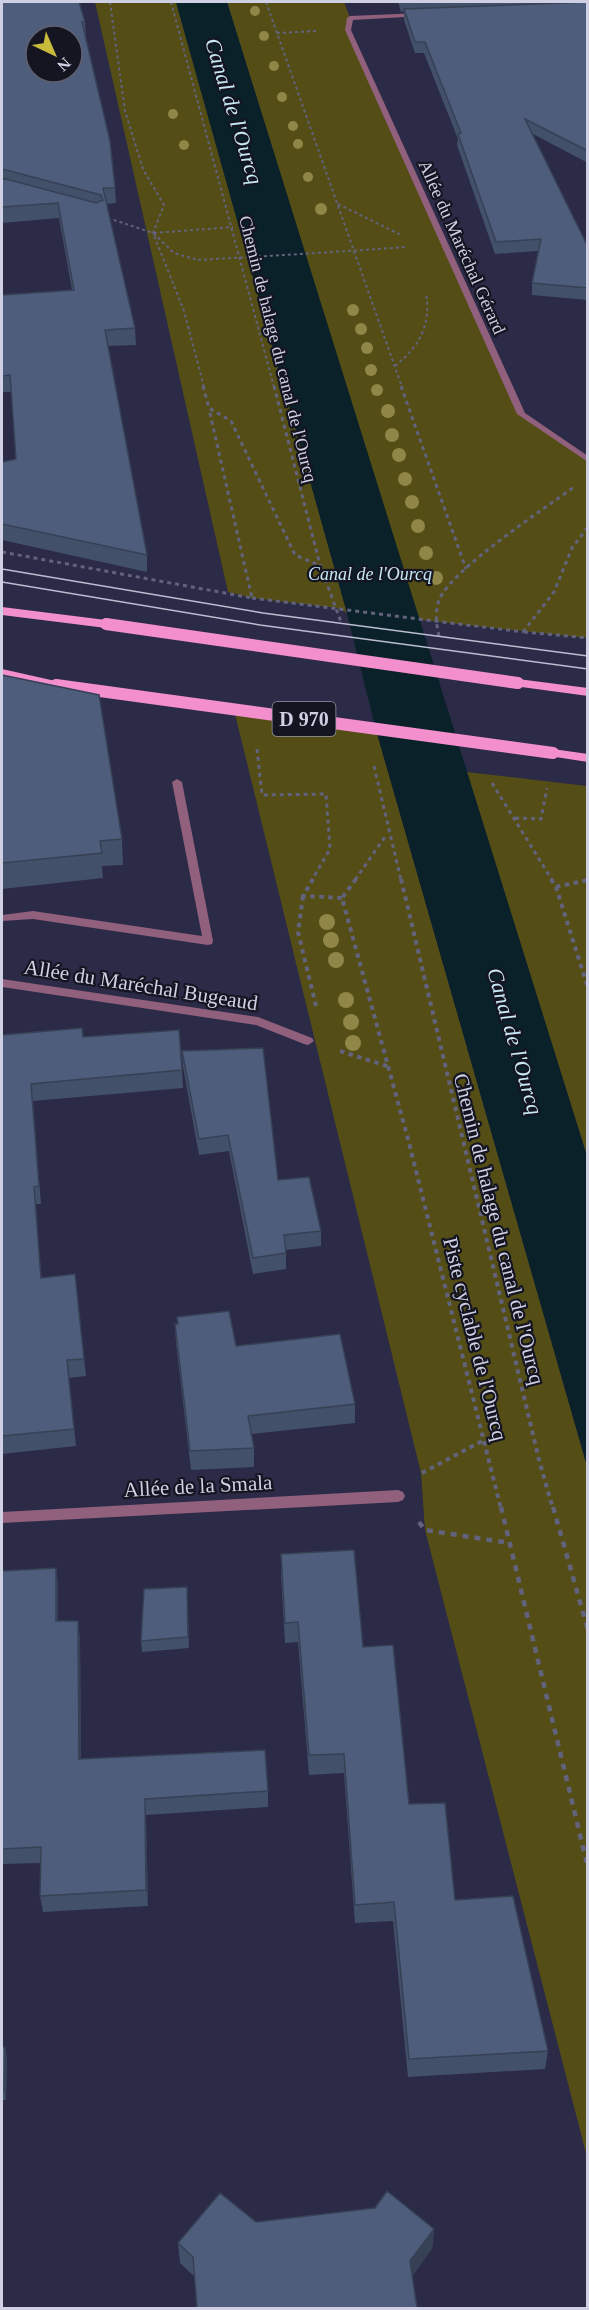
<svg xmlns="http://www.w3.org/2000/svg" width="589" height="2310" viewBox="0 0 589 2310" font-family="'Times New Roman',serif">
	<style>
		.green { fill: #544e16 }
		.water { fill: #0a2129 }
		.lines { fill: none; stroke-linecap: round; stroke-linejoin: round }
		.path-far3 { stroke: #62627c; stroke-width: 2; stroke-dasharray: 3 3; stroke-linecap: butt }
		.path-far2 { stroke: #62627c; stroke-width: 3; stroke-dasharray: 4 4; stroke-linecap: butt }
		.path-far1 { stroke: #62627c; stroke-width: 4; stroke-dasharray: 4.5 4.5; stroke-linecap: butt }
		.path { stroke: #62627c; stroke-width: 4.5; stroke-dasharray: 6 6; stroke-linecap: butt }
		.service { fill: #90607d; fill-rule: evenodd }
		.minor { fill: #90607d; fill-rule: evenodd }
		.primary { fill: #f28fcc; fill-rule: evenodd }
		.tram { stroke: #bcbdd1; stroke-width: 1.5 }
		.path-bridge-far1 { stroke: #62627c; stroke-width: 2; stroke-dasharray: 3 3; stroke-linecap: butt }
		.path-bridge { stroke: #62627c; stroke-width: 3; stroke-dasharray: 4 4; stroke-linecap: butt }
		.primary-bridge { stroke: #f28fcc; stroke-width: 12 }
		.tree { fill: #8f8647 }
		.wall { fill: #43506a }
		.shaded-wall { fill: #374156 }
		.building { fill: #4e5d7b; stroke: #374156; stroke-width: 1.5; fill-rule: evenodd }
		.labels { text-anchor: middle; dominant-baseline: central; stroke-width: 4.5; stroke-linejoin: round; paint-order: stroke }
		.far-street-label { font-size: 18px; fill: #cfd0e3; stroke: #151522 }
		.far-water-label { font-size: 18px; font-style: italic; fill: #c6e7f3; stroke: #151522 }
		.shield { fill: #151522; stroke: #9798a9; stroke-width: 1.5 }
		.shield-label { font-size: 20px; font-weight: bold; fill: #cfd0e3 }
		.street-label { font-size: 21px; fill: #cfd0e3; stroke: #151522 }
		.water-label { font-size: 22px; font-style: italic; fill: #c6e7f3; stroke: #151522 }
	</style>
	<rect width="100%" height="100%" fill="#2b2a47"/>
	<path class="green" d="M95,2H176L347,613L337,608L252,598L228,592Z
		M227,2H344L350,18L348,30L521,414L587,460V638L421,620L417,615Z
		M234,710L376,730L587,1466V2157L425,1530L421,1473Z
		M466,772L587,786V1156Z"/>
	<path class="water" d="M176,2H227L587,1156V1466L376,730L345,606Z"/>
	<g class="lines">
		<path class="path-far3" d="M110,2L125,111L143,169L164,205L153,233L184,311L204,387
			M171,2L274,387
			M266,2L402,387
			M277,33L317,31
			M338,204L401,235
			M108,218L153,233L174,253L198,260
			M154,233L233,227
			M318,253L407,247
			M395,366C420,346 431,325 426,293"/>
		<path class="path-far2" d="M203,386L209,408L231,421L295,555L319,565
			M274,386L320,565L341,622
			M401,386L466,569
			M2,552L252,598L209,409
			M523,632L554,592L572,548L588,527
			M524,632L588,638
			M439,636C436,624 435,611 439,600C452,569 544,509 574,487
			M257,749L262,795L326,794L330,849L312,880
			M374,766L401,880
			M492,783L552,880
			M515,818L541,819L547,788
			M355,880L387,834"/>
		<path class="path-far1" d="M313,879L303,896L342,898
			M356,879L342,898L408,1139L501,1509
			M401,879L539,1460L553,1509
			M551,879L556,887L588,988
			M556,887L588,880
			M303,896L298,932L316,1006
			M340,1051L390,1067
			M422,1473L484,1440"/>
		<path class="path" d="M501,1507L588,1868
			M553,1507L588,1630
			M419,1522L425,1530L510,1543"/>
		<path class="service" d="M177,779L182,782L213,941L212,944L208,945L33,919L2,921V915L33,911L202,936L172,782Z"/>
		<path class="minor" d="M420,13L423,15L422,16L353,20L351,30L525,413L588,456V462L517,414L345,30L347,18L350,16Z
			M2,979L258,1017L312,1038L314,1041L308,1045L304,1044L256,1025L2,987Z
			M398,1490L403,1492L405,1496L403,1500L398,1502L2,1523V1512Z"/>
		<path class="primary" d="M2,607L106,620L112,624L106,628L2,615Z
			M2,669L60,682L62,685L56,689L2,677Z
			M518,679L588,688V696L514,686V680Z
			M553,749L588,754V762L549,756V750Z"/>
		<path class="tram" d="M2,569L263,613L588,656
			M2,582L260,625L588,669"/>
		<path class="path-bridge-far1" d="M198,260L318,253"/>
		<path class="path-bridge" d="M252,598L523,632"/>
		<path class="primary-bridge" d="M106,624L518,683
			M56,685L553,753"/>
	</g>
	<g class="tree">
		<circle cx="255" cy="11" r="5"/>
		<circle cx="264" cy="36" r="5"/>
		<circle cx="274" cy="66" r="5"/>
		<circle cx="282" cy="97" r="5"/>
		<circle cx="173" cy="114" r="5"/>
		<circle cx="293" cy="126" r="5"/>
		<circle cx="298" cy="144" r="5"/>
		<circle cx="184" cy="145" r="5"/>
		<circle cx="308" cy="177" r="5"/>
		<circle cx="321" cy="209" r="6"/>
		<circle cx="353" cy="310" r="6"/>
		<circle cx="361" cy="329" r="6"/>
		<circle cx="367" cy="348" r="6"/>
		<circle cx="371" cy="370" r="6"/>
		<circle cx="377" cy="390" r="6"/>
		<circle cx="388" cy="411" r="7"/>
		<circle cx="392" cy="435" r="7"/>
		<circle cx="399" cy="455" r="7"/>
		<circle cx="405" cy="479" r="7"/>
		<circle cx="412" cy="502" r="7"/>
		<circle cx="418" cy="526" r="7"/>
		<circle cx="426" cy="553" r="7"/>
		<circle cx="436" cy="578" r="7"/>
		<circle cx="327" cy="922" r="8"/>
		<circle cx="331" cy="940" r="8"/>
		<circle cx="336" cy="960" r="8"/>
		<circle cx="346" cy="1000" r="8"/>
		<circle cx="351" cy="1022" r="8"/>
		<circle cx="353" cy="1043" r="8"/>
	</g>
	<path class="wall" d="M2,2L85,22L86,37H85L115,188L116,203L106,204L135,328L136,345L108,346L147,555V572L2,540V462L16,459L11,392H2V295L72,290L59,218L2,223Z
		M398,2H588V163L533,134L588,247V300L532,295V283L538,251L495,254L457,145L458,139L424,53H415L404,20V11L401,12Z
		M2,675L122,839L123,865L102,866L103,878L2,889Z
		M2,1035L83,1037L182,1070L183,1088L33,1101L41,1204H36L41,1278L75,1274L86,1376L69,1378L76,1446L2,1454Z
		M182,1051L278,1180L321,1231V1246L286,1250V1269L253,1274L229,1151L199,1155L183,1067Z
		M177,1317L355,1404V1423L252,1434L254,1448V1467L191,1470L176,1343L175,1324H178Z
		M281,1554L363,1647L409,1804L455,1900L548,2051L545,2069L408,2077L393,1921L355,1923L344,1773L309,1775L298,1642L285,1643L281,1575Z
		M56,1568L58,1585V1621L80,1637L81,1759L268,1791V1807L146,1815L148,1906L43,1912L40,1896L41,1863L2,1864V1571Z
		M187,1587L189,1648L142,1652L141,1641Z
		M2,2048L7,2057L6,2100H2Z
		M256,2222L434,2229L432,2249L195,2277L180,2263L178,2243Z"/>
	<path class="shaded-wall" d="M56,1568L58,1585V1638L56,1621Z
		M78,1621L80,1637L81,1775L79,1759Z
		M145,1799L146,1815L148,1906L146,1890Z
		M5,2047L7,2057L6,2100L4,2091Z
		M434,2229L432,2249L409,2281L410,2261Z"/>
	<path class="building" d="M2,2H79L85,22H82L110,141L115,188H103L135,328L105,330L147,555L2,524V462L16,459L10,375L2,376V295L74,290L58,203L2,207V178L96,203L103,200L101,195L2,169ZM36,36H72V72H36Z
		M588,2V151L525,119L588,247V288L532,283L541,239L496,242L458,134L461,133L425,42H415L404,9Z
		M2,675L99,695L122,839L100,841L102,853L2,863Z
		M82,1028L83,1037L179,1030L182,1070L31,1084L39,1186L34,1187L41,1278L75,1274L84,1359L67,1360L74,1429L2,1436V1035Z
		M263,1048L278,1180L309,1177L321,1231L284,1235L286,1253L253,1258L228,1135L199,1139L182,1051Z
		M229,1311L236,1346L340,1334L355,1404L248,1416L254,1448L190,1451L175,1324H178L177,1317Z
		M354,1550L363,1647L393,1645L409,1804L445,1803L455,1900L513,1896L548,2051L409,2059L394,1902L355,1905L344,1754L309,1755L298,1622L285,1623L281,1554Z
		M56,1568V1621H78L79,1759L265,1750L268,1791L145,1799L146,1890L40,1896L41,1847L2,1849V1571Z
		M187,1587L188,1637L141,1641L144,1589Z
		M5,2047L4,2091H2V2048Z
		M387,2191L434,2229L410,2261L417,2308H197L193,2257L178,2243L220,2193L256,2222L375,2208Z"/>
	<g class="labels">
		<g class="far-street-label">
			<text transform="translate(462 247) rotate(66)">Allée du Maréchal Gérard</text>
			<text transform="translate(278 349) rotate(76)">Chemin de halage du canal de l'Ourcq</text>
		</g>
		<g class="far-water-label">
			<text x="370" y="574">Canal de l'Ourcq</text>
		</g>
		<rect class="shield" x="272.5" y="702" width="63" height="34" rx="4.5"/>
		<g class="shield-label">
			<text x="304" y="719">D 970</text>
		</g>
		<g class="street-label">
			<text transform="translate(141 985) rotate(9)">Allée du Maréchal Bugeaud</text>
			<text transform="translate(499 1229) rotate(76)">Chemin de halage du canal de l'Ourcq</text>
			<text transform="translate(475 1339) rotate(76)">Piste cyclable de l'Ourcq</text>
			<text transform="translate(198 1486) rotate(-3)">Allée de la Smala</text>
		</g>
		<g class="water-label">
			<text transform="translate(234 111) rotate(73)">Canal de l'Ourcq</text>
			<text transform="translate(515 1041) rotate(74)">Canal de l'Ourcq</text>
		</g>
	</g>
	<rect width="589" height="2310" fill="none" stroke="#cfd0e3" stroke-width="6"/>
	<g transform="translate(54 54) rotate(136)"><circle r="28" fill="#151522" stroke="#5f606f" stroke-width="1.5"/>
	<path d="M0-4.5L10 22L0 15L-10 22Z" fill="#c8bb3b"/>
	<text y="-9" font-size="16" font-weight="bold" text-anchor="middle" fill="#cfd0e3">N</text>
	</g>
</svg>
